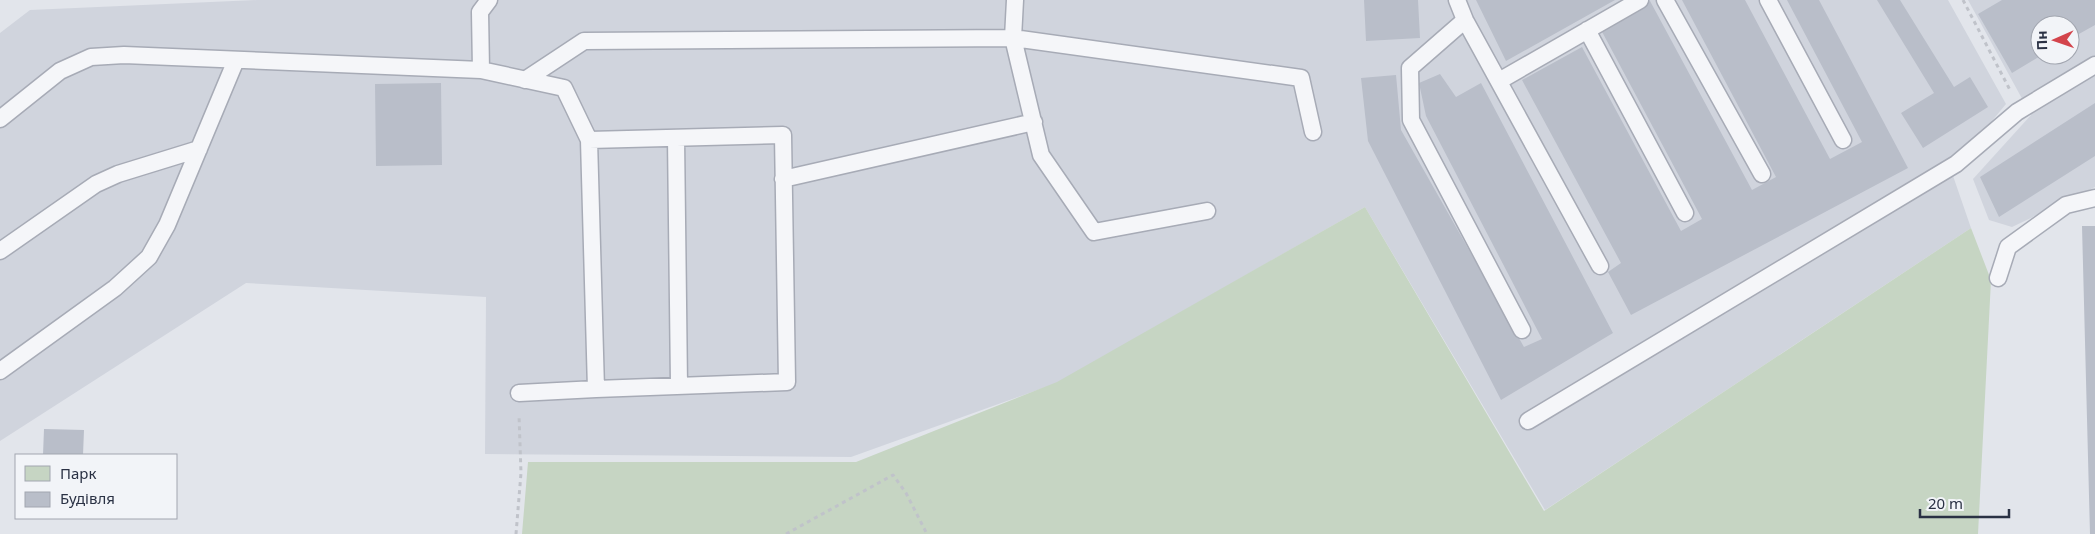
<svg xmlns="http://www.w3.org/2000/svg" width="2095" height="534" viewBox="0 0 2095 534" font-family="'Noto Sans',sans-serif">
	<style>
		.built { fill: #d0d4dd; fill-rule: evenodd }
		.green { fill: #c6d5c3 }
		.building { fill: #b9bec9 }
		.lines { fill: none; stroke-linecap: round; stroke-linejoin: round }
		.lane-casing { stroke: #a7abb6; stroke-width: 19 }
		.path { stroke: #c0c3ca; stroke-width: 3; stroke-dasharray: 4 4; stroke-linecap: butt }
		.lane { stroke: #f5f6f9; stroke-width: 16 }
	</style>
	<rect width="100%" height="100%" fill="#e2e5eb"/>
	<path class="built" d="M257,0H1948L2006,104L1951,170L1971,228L1545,510L1365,207L1057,383L851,457L485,454L486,297L246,283L0,441V33L30,10Z
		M1968,0H2095V187L2012,227L1989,220L1973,179L2031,115ZM2040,25H2070V55H2040Z"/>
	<path class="green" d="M1365,207L1544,511L1971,228L1991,280L1978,534H522L528,462H856L1057,382Z"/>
	<path class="building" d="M1364,0H1418L1420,38L1366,41Z
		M1476,0H1615L1506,61Z
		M1682,0H1745L1830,159L1862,142L1787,0H1819L1908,168L1631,315L1608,272L1621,263L1522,80L1582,47L1681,231L1702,219L1600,28L1650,1L1752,190L1776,177Z
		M1877,0H1900L1954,87L1970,77L1988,107L1923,148L1901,113L1934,93Z
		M2002,0H2095V25L2070,39V25H2040V55H2042L2012,73L1978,14Z
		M1440,74L1456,97L1481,83L1613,333L1501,400L1368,141L1361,78L1396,75L1401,130L1524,347L1542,339L1426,116L1419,83Z
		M441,83L442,165L376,166L375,84Z
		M2095,103V156L1999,217L1980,177Z
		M2082,226H2095V534H2090Z
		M44,429L84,430L83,455H43Z"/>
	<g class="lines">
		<defs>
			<path id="lane" d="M489,0L480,12L481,70L564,88L589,140L596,389L519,393
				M1457,0L1465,20L1600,266
				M1665,0L1762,174
				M1768,0L1843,140
				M1465,20L1410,68L1411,120L1522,330
				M1587,30L1685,213
				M525,80L584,41L1013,38L1015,0
				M1499,81L1640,0
				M0,119L60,71L91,57L124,55L481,70
				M676,138L679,385
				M589,140L783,135L787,382L596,389
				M783,179L1034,122
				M1207,211L1094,232L1041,155L1013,38L1301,78L1313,132
				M0,251L96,184L118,174L199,149
				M1998,278L2008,247L2066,205L2095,198
				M0,371L115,288L149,257L167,225L236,60
				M1528,421L1956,164L2017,112L2095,65"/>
		</defs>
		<use href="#lane" class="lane-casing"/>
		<path class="path" d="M1963,0L2010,90
			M516,534L521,473L519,415
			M786,534L893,475L906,493L927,534"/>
		<use href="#lane" class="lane"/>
	</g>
	<rect x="15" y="454" width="162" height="65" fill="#f2f4f8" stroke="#a2a6b0"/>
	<rect x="25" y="466" width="25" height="15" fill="#c6d5c3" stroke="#a2a6b0"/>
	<text x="60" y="479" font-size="15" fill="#2a3144">Парк</text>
	<rect x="25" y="492" width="25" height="15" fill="#b9bec9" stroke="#a2a6b0"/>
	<text x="60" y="504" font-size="15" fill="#2a3144">Будівля</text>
	<g transform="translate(2055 40) rotate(268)"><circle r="24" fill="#f2f4f8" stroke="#a2a6b0"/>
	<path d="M0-4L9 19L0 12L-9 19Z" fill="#d3444c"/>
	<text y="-8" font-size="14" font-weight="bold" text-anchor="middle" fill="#2a3144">Пн</text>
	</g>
	<path d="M1920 509v8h89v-8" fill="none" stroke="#2a3144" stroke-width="2.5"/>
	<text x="1928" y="509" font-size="15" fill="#2a3144" stroke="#f2f4f8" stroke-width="4" paint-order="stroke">20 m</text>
</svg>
